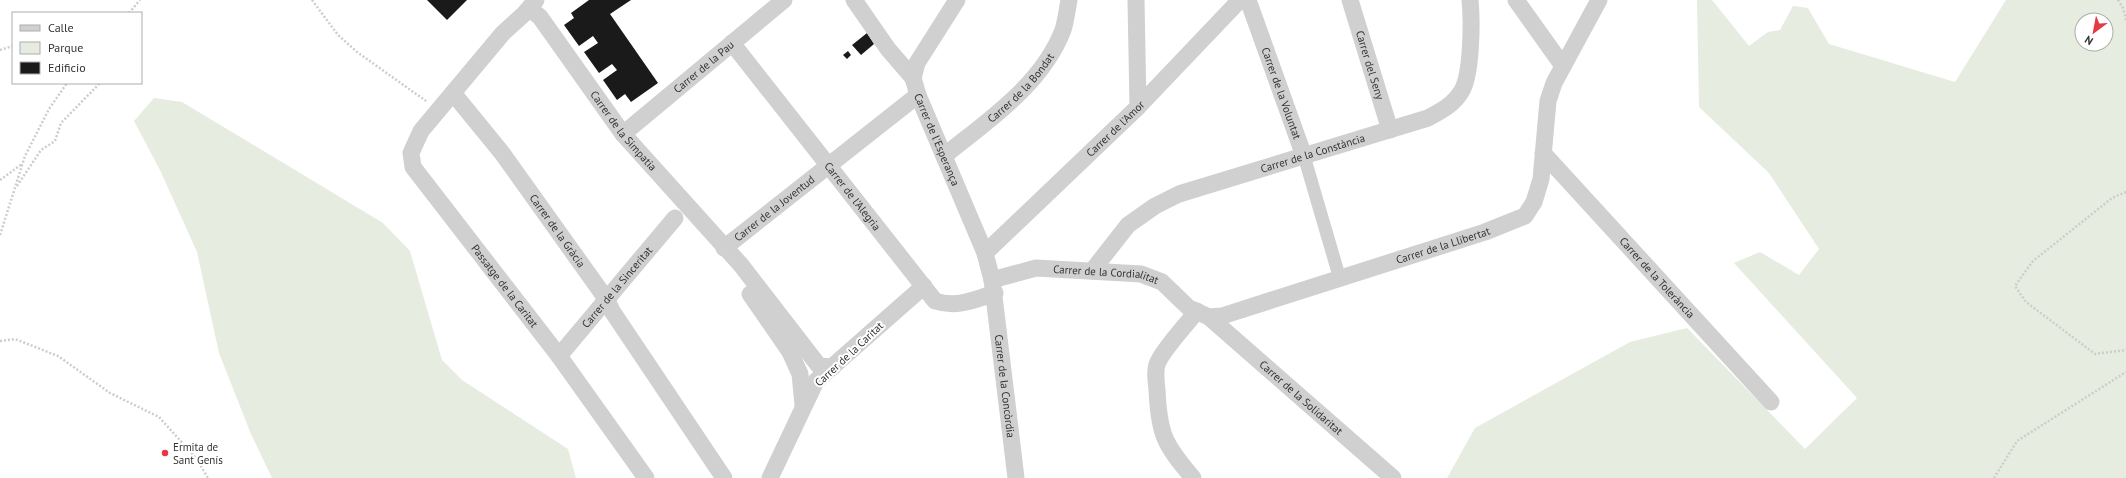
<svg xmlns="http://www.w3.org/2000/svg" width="2126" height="478" viewBox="0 0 2126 478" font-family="'PT Sans',sans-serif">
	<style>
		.green { fill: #e6ecdf; fill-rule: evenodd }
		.building { fill: #1a1a1a }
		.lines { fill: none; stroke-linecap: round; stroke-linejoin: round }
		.path { stroke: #cdcdcd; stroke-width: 2.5; stroke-dasharray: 2 2; stroke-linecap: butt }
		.pedestrian { stroke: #d0d0d0; stroke-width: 13 }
		.minor { stroke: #d0d0d0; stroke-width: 17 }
		.poi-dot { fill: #e63946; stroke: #fff; stroke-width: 1.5 }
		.labels { text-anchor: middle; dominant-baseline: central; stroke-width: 4; stroke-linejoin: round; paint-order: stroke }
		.street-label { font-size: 11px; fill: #333; stroke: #fff }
		.poi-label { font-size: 11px; fill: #333; stroke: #fff; text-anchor: start }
	</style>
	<rect width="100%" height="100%" fill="#fff"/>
	<path class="green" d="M1697,0H1712L1749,46L1768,32L1780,30L1793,6L1808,8L1829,44L1955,82L2006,0H2126V478H1447L1475,428L1630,342L1687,328L1805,449L1857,398L1734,263L1760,252L1799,275L1819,249L1769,173L1699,107ZM2082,20H2106V44H2082Z
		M154,98L182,102L383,223L410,251L442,360L462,380L568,449L576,478H272L251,434L219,353L197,252L160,170L134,121Z"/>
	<path class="building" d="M427,0H467L447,20Z
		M589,0H631L610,14L658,83L631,102L625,94L617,100L603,80L617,70L612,64L599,73L584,52L598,43L593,36L579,46L564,25L574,18L571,13Z
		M867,33L874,44L861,55L852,45Z
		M848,51L851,55L847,59L843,55Z"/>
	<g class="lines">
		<path class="path" d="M312,0L338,35L357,52L426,101
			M2118,0L2123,8L2126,20
			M129,13L140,0
			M0,50L13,46
			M0,180L22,164
			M17,186L41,150L55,141L61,123L100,83
			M2126,192L2112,198L2033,261L2015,286L2026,302L2095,354L2126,350
			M0,235L25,156L49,109L67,83
			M0,341L15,339L58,356L110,393L159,417L196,458L208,478
			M1994,478L2017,441L2126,372"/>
		<path class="pedestrian" d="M1304,156L1340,279"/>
		<g class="minor">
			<path id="s1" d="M536,0L524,14L503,33L421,131L411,153L413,167L559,356L646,478"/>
			<path id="s2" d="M854,0L888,49L913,78L918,95L985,253L992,280L1016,478"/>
			<path d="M1136,0L1138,107"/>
			<path id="s3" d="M1248,0L1304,156"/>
			<path id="s4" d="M1350,0L1390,130"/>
			<path d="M1516,0L1563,66"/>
			<path id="s5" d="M530,9L540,17L623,134L741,265L819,366L833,367"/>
			<path id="s6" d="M732,43L935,301C957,308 974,300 995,293"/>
			<path d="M913,78L917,63L957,0"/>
			<path id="s7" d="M453,93L502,153L607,300L612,311L724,478"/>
			<path id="s8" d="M623,134L784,0"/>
			<path id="s9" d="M1543,153L1771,402"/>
			<path id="s10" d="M944,156C987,121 1042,85 1063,30C1066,21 1067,10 1069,0"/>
			<path id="s11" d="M724,248L918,95"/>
			<path id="s12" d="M985,253L1138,107L1240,0"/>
			<path id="s13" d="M1092,271L1128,225L1155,206L1179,194L1428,118C1441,111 1453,105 1461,92C1472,76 1472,20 1470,0"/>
			<path id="s14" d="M992,280L1036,268L1141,274L1162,282L1189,308L1209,317L1393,478"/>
			<path d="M750,294L790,352L800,374L803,405"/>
			<path id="s15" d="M1209,317L1222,316L1485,232L1525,216L1534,202L1541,179L1548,101L1554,83L1599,0"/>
			<path id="s16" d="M559,356L675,218"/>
			<path d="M770,478L816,381L924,286"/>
			<path d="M1193,478C1164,444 1159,434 1157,390C1156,380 1154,368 1159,360C1167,345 1186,325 1197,311"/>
		</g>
	</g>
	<circle class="poi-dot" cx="165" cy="453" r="4"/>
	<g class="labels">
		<g class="street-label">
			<text stroke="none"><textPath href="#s4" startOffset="68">Carrer del Seny</textPath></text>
			<text stroke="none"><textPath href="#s8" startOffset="105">Carrer de la Pau</textPath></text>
			<text stroke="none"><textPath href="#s10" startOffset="103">Carrer de la Bondat</textPath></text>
			<text stroke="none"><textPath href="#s3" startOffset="99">Carrer de la Voluntat</textPath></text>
			<text stroke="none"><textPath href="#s12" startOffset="180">Carrer de l'Amor</textPath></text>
			<text stroke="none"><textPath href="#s5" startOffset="154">Carrer de la Simpatia</textPath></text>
			<text stroke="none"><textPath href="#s2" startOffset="164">Carrer de l'Esperança</textPath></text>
			<text stroke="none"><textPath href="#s13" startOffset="258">Carrer de la Constància</textPath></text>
			<text stroke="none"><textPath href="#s6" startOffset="195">Carrer de l'Alegria</textPath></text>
			<text stroke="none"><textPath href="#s11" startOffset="64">Carrer de la Joventud</textPath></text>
			<text stroke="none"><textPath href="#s7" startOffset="173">Carrer de la Gràcia</textPath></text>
			<text stroke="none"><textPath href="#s15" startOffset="245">Carrer de la Llibertat</textPath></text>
			<text stroke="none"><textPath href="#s14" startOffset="116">Carrer de la Cordialitat</textPath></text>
			<text stroke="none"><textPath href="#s9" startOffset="169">Carrer de la Tolerància</textPath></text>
			<text stroke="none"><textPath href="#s1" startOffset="363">Passatge de la Caritat</textPath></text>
			<text stroke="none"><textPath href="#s16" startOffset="90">Carrer de la Sinceritat</textPath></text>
			<text transform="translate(849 354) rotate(-43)">Carrer de la Caritat</text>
			<text stroke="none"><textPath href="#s2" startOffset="422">Carrer de la Concòrdia</textPath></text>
			<text stroke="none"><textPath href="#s14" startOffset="355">Carrer de la Solidaritat</textPath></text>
		</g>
		<g class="poi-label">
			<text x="173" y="447">Ermita de<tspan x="173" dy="13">Sant Genís</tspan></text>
		</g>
	</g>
	<rect x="12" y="12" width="130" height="72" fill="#ffffff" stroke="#adadad"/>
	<rect x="20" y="25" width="20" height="6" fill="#d0d0d0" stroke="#adadad"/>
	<text x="48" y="32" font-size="12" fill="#333333">Calle</text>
	<rect x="20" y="42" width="20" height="12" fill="#e6ecdf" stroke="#adadad"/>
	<text x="48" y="52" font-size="12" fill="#333333">Parque</text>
	<rect x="20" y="62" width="20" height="12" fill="#1a1a1a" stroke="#adadad"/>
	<text x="48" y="72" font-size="12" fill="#333333">Edificio</text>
	<g transform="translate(2094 32) rotate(212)"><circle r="19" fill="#ffffff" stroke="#adadad"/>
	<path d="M0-3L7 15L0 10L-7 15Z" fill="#e63946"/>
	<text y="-6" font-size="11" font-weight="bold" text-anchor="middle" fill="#333333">N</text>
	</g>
</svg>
